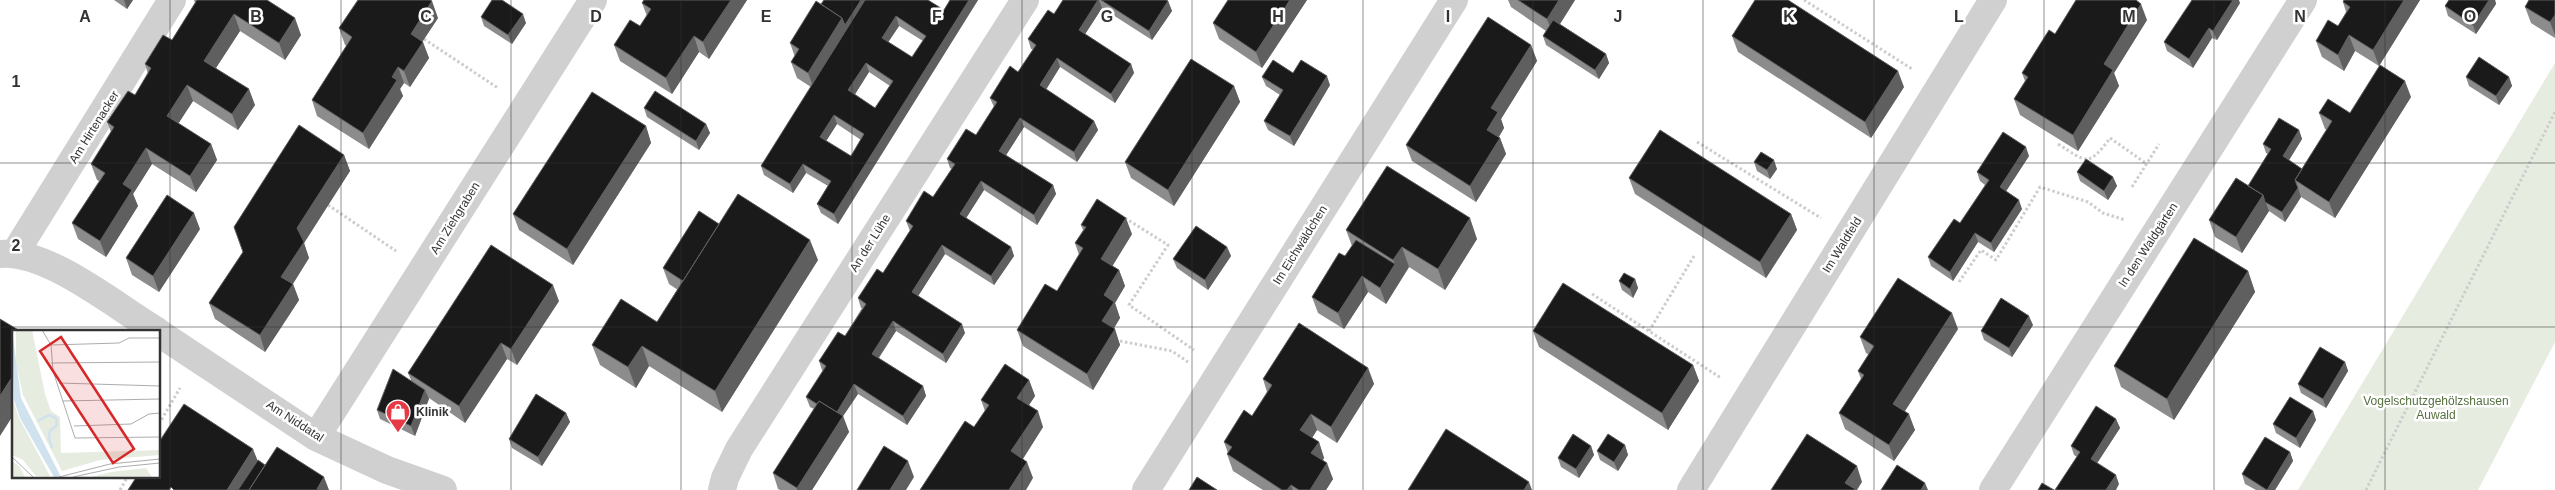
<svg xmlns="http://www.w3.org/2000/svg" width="2555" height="490" viewBox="0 0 2555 490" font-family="Arial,sans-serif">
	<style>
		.green { fill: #e6ecdf }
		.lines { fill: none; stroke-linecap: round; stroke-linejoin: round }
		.path { stroke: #cdcdcd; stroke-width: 3; stroke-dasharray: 2.5 2.5; stroke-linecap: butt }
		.street { stroke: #d0d0d0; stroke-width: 28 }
		.wall { fill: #8c8c8c; fill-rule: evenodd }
		.shaded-wall { fill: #5f5f5f }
		.building { fill: #1a1a1a; stroke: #5f5f5f; fill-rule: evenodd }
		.grid { fill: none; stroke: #333; stroke-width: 1; stroke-opacity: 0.55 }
		.labels { text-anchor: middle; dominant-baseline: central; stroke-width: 5; stroke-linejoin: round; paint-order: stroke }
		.street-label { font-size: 12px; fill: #333; stroke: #fff }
		.park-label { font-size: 12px; fill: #56703f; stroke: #fff }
		.poi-label { font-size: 12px; font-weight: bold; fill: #333; stroke: #fff; text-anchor: start }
		.inset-river { fill: none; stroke: #cfe2ee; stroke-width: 2.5 }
		.inset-road { fill: none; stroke: #adadad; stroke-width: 1 }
		.view { fill: #d62828; fill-opacity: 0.15; stroke: #d62828; stroke-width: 2.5 }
		.inset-edge { fill: none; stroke: #333; stroke-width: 2.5 }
		.grid-label { font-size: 16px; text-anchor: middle; font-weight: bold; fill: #333; stroke: #fff; stroke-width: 5; stroke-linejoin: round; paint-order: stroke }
	</style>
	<rect width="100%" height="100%" fill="#fff"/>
	<path class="green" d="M2555,63V342L2478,490H2298Z"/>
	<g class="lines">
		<path class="path" d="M1804,0L1912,69
			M424,39L498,88
			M1697,142L1821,218
			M2058,144C2087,162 2088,168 2110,138L2147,164
			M2132,187L2159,144
			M328,205L396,251
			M1125,218L1168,245L1129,305L1194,350
			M1959,282L1981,250L1996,260L2040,187L2088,202L2103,213L2125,220
			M1592,294L1721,378
			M1649,331L1694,256
			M1120,341L1172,351L1188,362
			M159,424L180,388
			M120,490L128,476
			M2366,490L2555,112"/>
		<path class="street" d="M15,253L172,0
			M0,254C48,250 115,306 157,331
			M159,333L316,437L387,470L443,490
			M316,437L593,0
			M722,490L725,478L739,449L1025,0
			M1146,490L1454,0
			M1691,490L1993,0
			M1993,490L2303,0"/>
	</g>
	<path class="wall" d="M114,0H133L127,9Z
		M194,0H267L301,35L285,60L240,31L216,68L255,105L238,130L193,101L178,123L211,144L217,160L196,192L152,164L133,194L138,206L106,257L78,239L72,223L99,181L97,180L91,164L111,132L107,122L135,95L148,74L145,64L172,40L195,3Z
		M644,0H747L709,59L699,52L672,94L620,61L614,45L640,26L647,16L642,3Z
		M950,0H978L838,224L821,213L817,204L828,186L806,173L793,193L764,175L761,166L811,87L797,78L791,62L795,57L790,43L821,4L944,10ZM899,26L923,41L912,57L888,42ZM869,72L890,86L875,108L855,94ZM837,124L861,140L851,156L826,141Z
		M1063,0H1166L1168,1L1172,11L1152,40L1102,8L1085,34L1131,64L1134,73L1115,103L1060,67L1046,90L1094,121L1098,130L1077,162L1024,127L1006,155L1053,185L1056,194L1037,225L984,190L966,218L1011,247L1014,256L994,285L945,254L918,296L965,333L946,363L896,331L879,358L923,386L926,396L907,425L858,394L843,416L849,432L812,490H780L778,489L773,473L814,409L810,407L806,397L823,371L822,370L819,361L845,336L862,308H861L858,298L883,273L910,231L906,221L933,197L952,169L950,168L947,159L976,135L994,107L990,98L1018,72L1033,49H1031L1028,39L1054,14Z
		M1307,0L1262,68L1219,39L1213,23Z
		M1508,0H1575L1560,24L1606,54L1609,63L1599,79L1546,45L1543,36L1546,31L1511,7Z
		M2420,0L2379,66L2355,51L2344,71L2322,57L2316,41L2338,26L2346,12L2343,2Z
		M2449,0H2495L2496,4L2476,34L2448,16L2445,6Z
		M2555,0V38L2531,23L2525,7Z
		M2240,3L2217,40L2212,38L2193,68L2167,51L2164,42Z
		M481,17L526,23L512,44L484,26Z
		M438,18L422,42L429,58L410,87L404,83L400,89L403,96L369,149L317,116L312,100L347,46L345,45L339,28Z
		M2147,20L2114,73L2119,86L2078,151L2020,115L2014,99L2025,81L2022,73L2055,34Z
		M1732,36L1904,87L1871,138L1738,52Z
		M1531,45L1537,61L1501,119L1504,128L1499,137L1500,138L1506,154L1476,202L1412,161L1406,145Z
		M1262,77L1330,85L1294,146L1268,130L1264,121L1280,95L1266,86Z
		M2466,77H2509L2512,86L2499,105L2469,86Z
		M1234,86L1240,102L1174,206L1131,178L1125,162Z
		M2411,97L2335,218L2301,197L2285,222L2269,211L2242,253L2215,237L2209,220L2248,186L2268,154L2266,153L2263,144L2299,130L2302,139L2289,160L2302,169L2327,130L2325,129L2319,113H2350Z
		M644,108L706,124L710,133L699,150L647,117Z
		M646,126L651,143L573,265L519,230L513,214Z
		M344,155L350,171L304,243L309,258L293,284L299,300L265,352L215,319L209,303Z
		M2029,156L2006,191L2022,209L1994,252L1978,242L1953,281L1931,266L1928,257L1960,223L1985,185L1980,181L1977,172Z
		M1754,162L1777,169L1770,179L1757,171Z
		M2077,172L2113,177L2117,186L2108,200L2080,181Z
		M1629,178L1791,214L1797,230L1766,278L1635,194Z
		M719,224L818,260L722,412L649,366L636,388L600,365L592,345L657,322L678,290L669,284L663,268Z
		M1081,225L1132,234L1112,266L1119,270L1125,286L1115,303L1120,318L1114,328L1120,345L1093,390L1023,346L1017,330L1057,291L1079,255L1075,243L1083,230Z
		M200,229L159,292L132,275L126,258Z
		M1346,230L1477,239L1445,290L1409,267L1386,304L1368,292L1344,329L1318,313L1312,297L1345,256L1352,246Z
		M1227,247L1231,256L1208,290L1177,268L1173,259Z
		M2248,271L2255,292L2174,420L2121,387L2114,366Z
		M1635,279L1638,288L1633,298L1622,290L1619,281Z
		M559,301L517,365L507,359L465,423L429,398L415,436L380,419L377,410L411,380L408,373Z
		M2033,325L2012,357L1984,340L1981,331Z
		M1958,329L1905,411L1915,430L1894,461L1845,429L1839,413L1861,379L1858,371L1869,355L1866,353L1860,337Z
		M1533,331L1693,365L1699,381L1668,430L1539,347Z
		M2345,362L2348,371L2326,408L2301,393L2298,384Z
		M1368,368L1374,384L1337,443L1317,430L1312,438L1319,442L1324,458L1323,460L1333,479L1326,490H1263L1233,471L1227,454L1228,453L1224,442L1252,416L1267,392L1263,379Z
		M1029,380L1035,396L1029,405L1043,427L1023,459L1033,478L974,427L985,411L981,400Z
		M2313,411L2316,420L2300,448L2276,433L2273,424Z
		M566,413L570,422L542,466L512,448L509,439Z
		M2116,419L2120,428L2097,463L2119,484L2074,455L2071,446Z
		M1625,445L1628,455L1618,471L1600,460L1597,451Z
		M1591,446L1594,455L1579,478L1561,467L1558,458Z
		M2290,452L2293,461L2275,490H2256L2245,484L2242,474Z"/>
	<path class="shaded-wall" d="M124,0H133L127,9Z
		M731,0H747L709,59L703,42Z
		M861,0H871L814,89L808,73L842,18Z
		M969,0H978L838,224L834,214Z
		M1098,0H1099L1102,8L1082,39L1079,30Z
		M1290,0H1307L1262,68L1256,52Z
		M1559,0H1575L1553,35L1547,19Z
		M2233,0H2239L2240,3L2217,40L2213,31Z
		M2404,0H2420L2379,66L2373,50Z
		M2489,0H2495L2496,4L2476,34L2473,25Z
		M432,1L438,18L417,50L411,34Z
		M1168,1L1172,11L1152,40L1149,31Z
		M2141,4L2147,20L2114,73L2119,86L2078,151L2073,135L2104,64Z
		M234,14L240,31L210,77L204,61Z
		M523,14L526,23L512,44L508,35Z
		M2555,15V35L2550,22Z
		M896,16L899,26L885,47L882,38Z
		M295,18L301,35L285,60L279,43Z
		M2209,28L2212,38L2193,68L2189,59Z
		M2349,35L2355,51L2344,71L2338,55Z
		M694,36L699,52L672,94L666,78Z
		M423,42L429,58L410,87L404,71Z
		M1531,45L1537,61L1501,119L1504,128L1493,146L1487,130L1491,108Z
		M1606,54L1609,63L1599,79L1595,70Z
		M1057,58L1060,67L1043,94L1040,85Z
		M866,63L869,72L852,99L848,90Z
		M1131,64L1134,73L1115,103L1111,94Z
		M398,67L404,83L400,89L403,96L369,149L363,133L392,77Z
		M1898,71L1904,87L1871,138L1865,122Z
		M1327,76L1330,85L1294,146L1290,136Z
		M2509,77L2512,86L2499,105L2496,96Z
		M2405,81L2411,97L2335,218L2329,202Z
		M187,85L193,101L173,132L167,116Z
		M1234,86L1240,102L1174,206L1168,190Z
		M249,89L255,105L238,130L232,114Z
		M834,115L837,124L823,146L820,137Z
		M1020,118L1024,127L1003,160L999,151Z
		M1094,121L1098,130L1077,162L1074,152Z
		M706,124L710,133L699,150L696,141Z
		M646,126L651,143L573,265L567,249Z
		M2299,130L2302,139L2286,165L2283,156Z
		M1500,138L1506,154L1476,202L1470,186Z
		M211,144L217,160L196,192L190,176Z
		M2026,147L2029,156L2003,196L2000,187Z
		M146,148L152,164L133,194L138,206L106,257L100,241L123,184Z
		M344,155L350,171L304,243L309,258L287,293L281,277L297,228Z
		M1774,160L1777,169L1770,179L1767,170Z
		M803,164L806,173L793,193L790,184Z
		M2113,177L2117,186L2108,200L2104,191Z
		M981,181L984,190L963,223L960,214Z
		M1053,185L1056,194L1037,225L1034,215Z
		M2298,188L2301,197L2285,222L2282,212Z
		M2263,195L2269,211L2242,253L2236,237Z
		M2019,200L2022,209L1994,252L1991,243Z
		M194,213L200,229L159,292L153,276Z
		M1791,214L1797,230L1766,278L1760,262Z
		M1126,218L1132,234L1107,275L1101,259Z
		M1470,218L1477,239L1445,290L1438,269Z
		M1975,233L1978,242L1953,281L1950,272Z
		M810,240L818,260L722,412L715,391Z
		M942,245L945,254L915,301L912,292Z
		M1011,247L1014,256L994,285L991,276Z
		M1227,247L1231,256L1208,290L1205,280Z
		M1402,247L1409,267L1386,304L1380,288L1395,264L1393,260Z
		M1119,270L1125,286L1115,303L1120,318L1108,338L1102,321L1104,295Z
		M2248,271L2255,292L2174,420L2167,399Z
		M1362,276L1368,292L1344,329L1338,313Z
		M1635,279L1638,288L1633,298L1630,289Z
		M293,284L299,300L265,352L260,335Z
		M553,285L559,301L517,365L511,349Z
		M1952,313L1958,329L1899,420L1893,404Z
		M2029,316L2033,325L2012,357L2009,348Z
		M893,321L896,331L875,363L872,354Z
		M962,324L965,333L946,363L943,354Z
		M1115,329L1120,345L1093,390L1087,374Z
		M501,343L507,359L465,423L459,406Z
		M642,346L649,366L636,388L628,367Z
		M2345,362L2348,371L2326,408L2323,399Z
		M1693,365L1699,381L1668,430L1662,413Z
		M1368,368L1374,384L1337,443L1331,427Z
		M14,374V414L0,436V396Z
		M1029,380L1035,396L1023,414L1017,398Z
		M854,384L858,394L837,425L834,416Z
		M923,386L926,396L907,425L903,416Z
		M425,390L429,399L415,436L411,426Z
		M1038,411L1043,427L1017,468L1011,451Z
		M2313,411L2316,420L2300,448L2296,438Z
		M566,413L570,422L542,466L538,457Z
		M1311,414L1317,430L1306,447L1300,430Z
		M1909,414L1915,430L1894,461L1889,445Z
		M843,416L849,432L812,490H797V488Z
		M2116,419L2120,428L2094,468L2091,459Z
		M1319,442L1324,458L1317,469L1311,453Z
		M1625,445L1628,455L1618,471L1614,462Z
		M1591,446L1594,455L1579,478L1576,469Z
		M253,449L261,469L247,490H227Z
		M2290,452L2293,461L2275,490H2267Z
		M908,461L914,477L906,490H890Z
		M1027,462L1033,478L1026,490H1009Z
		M1327,463L1333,479L1326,490H1310Z
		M1857,466L1862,482L1857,490H1848L1845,483Z
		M2116,475L2119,484L2116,490H2106Z
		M324,477L329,490H317V489Z
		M1529,482L1532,490H1524Z
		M1925,483L1928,490H1921Z
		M1291,485L1293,490H1287Z"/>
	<path class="building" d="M197,0H267L295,18L279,43L234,14L204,61L249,89L232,114L187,85L167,116L211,144L190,176L146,148L123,184L132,190L100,241L72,223L105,173L91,164L114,127L107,122L128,91L135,95L151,68L145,64L163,35L172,40Z
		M358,0H430L432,1L411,34L423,42L404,71L398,67L392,77L397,80L363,133L312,100L352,37L339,28Z
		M492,0H502L523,14L508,35L481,17Z
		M644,0H731L703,42L694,36L666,78L614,45L630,20L640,26L651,9L642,3Z
		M824,0H861L845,25L842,18L821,4Z
		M865,0H928L944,10L950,0H969L834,214L817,204L831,181L803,164L790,184L761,166ZM896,16L926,36L912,57L882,38ZM866,63L893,81L875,108L848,90ZM834,115L864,134L851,156L820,137Z
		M1063,0H1098L1079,30L1131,64L1111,94L1057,58L1040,85L1094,121L1074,152L1020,118L999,151L1053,185L1034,215L981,181L960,214L1011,247L991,276L942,245L912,292L962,324L943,354L893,321L872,354L923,386L903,416L854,384L837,412L819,401L817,404L806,397L826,366L819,361L838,332L845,336L866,304L858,298L877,269L883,273L913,226L906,221L924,191L933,197L955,164L947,159L966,129L976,135L997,102L990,98L1010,66L1018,72L1036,45L1028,39L1048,10L1054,14Z
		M1101,0H1166L1168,1L1149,31Z
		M1228,0H1290L1256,52L1213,23Z
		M1518,0H1559L1547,19Z
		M1755,0H1788L1898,71L1865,122L1732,36Z
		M2076,0H2136L2141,4L2104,64L2113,70L2073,135L2014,99L2028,77L2022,73L2049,30L2055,34Z
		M2192,0H2233L2213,31L2209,28L2189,59L2164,42Z
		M2344,0H2404L2373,50L2349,35L2338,55L2316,41L2328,20L2338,26L2350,7L2343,2Z
		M2449,0H2489L2473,25L2445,6Z
		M2529,0H2555V15L2550,22L2525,7Z
		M816,1L842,18L808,73L791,62L799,49L790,43Z
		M1488,17L1531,45L1491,108L1498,112L1487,130L1500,138L1470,186L1406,145Z
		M1553,20L1606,54L1595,70L1543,36Z
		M2479,57L2509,77L2496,96L2466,77Z
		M1191,59L1234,86L1168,190L1125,162Z
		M1273,60L1293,73L1301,60L1327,76L1290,136L1264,121L1283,90L1262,77Z
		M2380,65L2405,81L2329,202L2295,180L2332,121L2319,113L2328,99L2350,113Z
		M655,91L706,124L696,141L644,108Z
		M592,92L646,126L567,249L513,214Z
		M2279,118L2299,130L2283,156L2302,169L2295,180L2298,188L2282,212L2265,202L2263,195L2248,186L2271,149L2263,144Z
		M299,125L344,155L297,228L304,242L281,277L293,284L260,335L209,303L243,252L234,227Z
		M1660,130L1791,214L1760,262L1629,178Z
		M2003,132L2026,147L2000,187L2019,200L1991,243L1975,233L1950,272L1928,257L1954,219L1960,223L1989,180L1977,172Z
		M1761,152L1774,160L1767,170L1754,162Z
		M2086,159L2113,177L2104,191L2077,172Z
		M1387,166L1470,218L1438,269L1402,247L1393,260L1346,230Z
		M2236,178L2263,195L2236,237L2209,220Z
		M738,194L810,240L715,391L642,346L628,367L592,345L621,299L657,322Z
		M167,195L194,213L153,276L126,258Z
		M1097,199L1126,218L1101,259L1119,270L1104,295L1114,302L1102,321L1115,329L1087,374L1017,330L1045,284L1057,291L1083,248L1075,243L1086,227L1081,225Z
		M699,211L719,224L683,281L663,268Z
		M1196,226L1227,247L1205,280L1173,259Z
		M2194,238L2248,271L2167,399L2114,366Z
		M1356,240L1395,264L1380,288L1362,276L1338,313L1312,297L1339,253L1345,256Z
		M491,245L553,285L511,349L501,343L459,406L408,373Z
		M1624,273L1635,279L1630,289L1619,281Z
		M1898,278L1952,313L1893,404L1909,414L1889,445L1839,413L1864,375L1858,371L1874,346L1860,337Z
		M1563,283L1693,365L1662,413L1533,331Z
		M2001,298L2029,316L2009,348L1981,331Z
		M0,319L20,331H14V374L0,396Z
		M1299,323L1368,368L1331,427L1311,414L1300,430L1319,442L1311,453L1327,463L1310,490H1299L1291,485L1287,490H1282L1227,454L1232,447L1224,442L1244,410L1252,416L1272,385L1263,379Z
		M2320,347L2345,362L2323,399L2298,384Z
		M1005,364L1029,380L1017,398L1038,411L1011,451L1027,462L1009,490H920L965,421L974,427L989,405L981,400Z
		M393,369L425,390L411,426L377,410Z
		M536,394L566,413L538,457L509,439Z
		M2290,397L2313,411L2296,438L2273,424Z
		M819,401L843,416L797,488L773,473Z
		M184,404L253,449L227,490H174L171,487L169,490H128L137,476H159V442Z
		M2096,406L2116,419L2091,459L2116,475L2106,490H2055L2080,452L2071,446Z
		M1446,429L1529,482L1524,490H1408Z
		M1573,434L1591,446L1576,469L1558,458Z
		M1608,434L1625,445L1614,462L1597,451Z
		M1807,434L1857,466L1845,483L1855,489L1854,490H1771Z
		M2265,437L2290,452L2267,490L2242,474Z
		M884,446L908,461L890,490H857Z
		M277,447L324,477L317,489L319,490H249Z
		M258,460L265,465L249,490H238Z
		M1897,465L1925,483L1921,490H1881Z
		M1197,477L1217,490H1189Z
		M2042,483L2054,490H2038Z"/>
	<path class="grid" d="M170,0V490M341,0V490M511,0V490M681,0V490M852,0V490M1022,0V490M1192,0V490M1363,0V490M1533,0V490M1703,0V490M1874,0V490M2044,0V490M2214,0V490M2385,0V490M0,163H2555M0,327H2555"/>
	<defs>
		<symbol id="shop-pin" viewBox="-11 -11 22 30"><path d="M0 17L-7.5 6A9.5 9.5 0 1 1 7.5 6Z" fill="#e63946" stroke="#fff"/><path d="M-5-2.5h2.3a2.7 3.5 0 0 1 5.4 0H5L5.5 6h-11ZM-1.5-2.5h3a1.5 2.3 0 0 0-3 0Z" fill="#fff"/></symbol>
	</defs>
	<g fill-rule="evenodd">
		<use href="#shop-pin" x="384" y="398" width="28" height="38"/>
	</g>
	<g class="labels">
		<g class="street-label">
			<text transform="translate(94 127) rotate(-58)">Am Hirtenacker</text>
			<text transform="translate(455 218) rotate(-58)">Am Ziehgraben</text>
			<text transform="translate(870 243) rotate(-58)">An der Lühe</text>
			<text transform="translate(1300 245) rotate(-58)">Im Eichwäldchen</text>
			<text transform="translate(1842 245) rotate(-58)">Im Waldfeld</text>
			<text transform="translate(2148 245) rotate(-57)">In den Waldgärten</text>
			<text transform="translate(295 421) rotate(33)">Am Niddatal</text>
		</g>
		<g class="park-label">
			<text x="2436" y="401">Vogelschutzgehölzshausen<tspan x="2436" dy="14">Auwald</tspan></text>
		</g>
		<g class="poi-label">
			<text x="416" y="412">Klinik</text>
		</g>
	</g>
	<g transform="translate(12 330)">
		<rect width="148" height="148" fill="#fff"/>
		<path d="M4,0H20L33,64L39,81L48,87L49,123L147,120V125L88,130L50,141L11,65L4,33ZM0,68L7,88L38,146L36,147L24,146L11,130L0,125ZM0,131L8,137L13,147H0ZM134,138L140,147H79L99,142Z" fill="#e6ecdf"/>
		<path d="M0,0L9,68L49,147H42L8,88L2,70Z" fill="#cfe2ee"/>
		<path class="inset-river" d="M26,91L37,85L44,88L45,95L38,101L37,108L40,118"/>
		<path class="inset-road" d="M30,0L39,15L41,41L63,108L148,107M39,15L107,13L117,8H148M39,33L148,32M47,53L148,56M50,71L148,69M62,96L119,94L137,84L148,83M0,127L21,147M47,147L98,134L148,129M61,147L107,137L148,133"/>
		<path class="view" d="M49,7L122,119L101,133L28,21Z"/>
		<rect width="148" height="148" class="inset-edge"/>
	</g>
	<g class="grid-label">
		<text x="85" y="22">A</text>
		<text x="256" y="22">B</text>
		<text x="426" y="22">C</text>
		<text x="596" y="22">D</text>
		<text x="766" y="22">E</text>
		<text x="937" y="22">F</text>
		<text x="1107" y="22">G</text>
		<text x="1278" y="22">H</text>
		<text x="1448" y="22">I</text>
		<text x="1618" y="22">J</text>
		<text x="1789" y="22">K</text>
		<text x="1959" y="22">L</text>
		<text x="2129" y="22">M</text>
		<text x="2300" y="22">N</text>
		<text x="2470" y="22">O</text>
		<text x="16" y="87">1</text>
		<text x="16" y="251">2</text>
	</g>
</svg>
